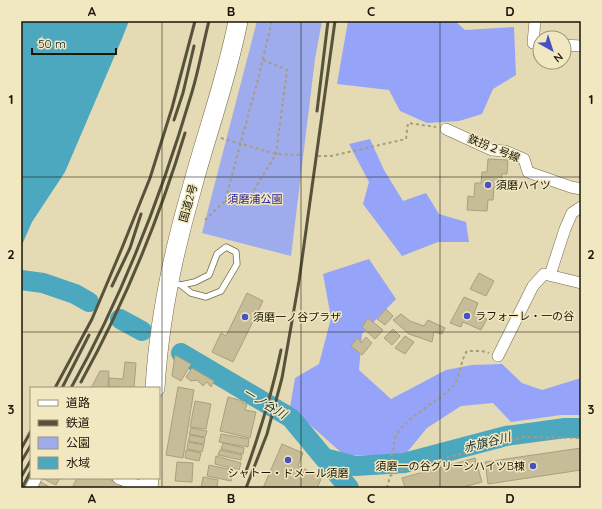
<svg xmlns="http://www.w3.org/2000/svg" width="602" height="509" viewBox="0 0 602 509" font-family="Quicksand,'Noto Sans JP',sans-serif">
	<style>
		.green { fill: #9eabed }
		.forest { fill: #95a4f9 }
		.water { fill: #4ba8be }
		.lines { fill: none; stroke-linecap: round; stroke-linejoin: round }
		.river { stroke: #4ba8be; stroke-width: 20 }
		.building { fill: #c6bc97; stroke: #a99f7b }
		.service-casing { stroke: #736a47; stroke-width: 7 }
		.minor-casing { stroke: #736a47; stroke-width: 12 }
		.trunk-casing { stroke: #736a47; stroke-width: 20 }
		.path { stroke: #a59d7e; stroke-width: 2; stroke-dasharray: 3 3; stroke-linecap: butt }
		.service { stroke: #fff; stroke-width: 5.5 }
		.minor { stroke: #fff; stroke-width: 11 }
		.trunk { stroke: #fff; stroke-width: 19 }
		.rail { stroke: #57523c; stroke-width: 3 }
		.grid { fill: none; stroke: #1a1608; stroke-width: 1; stroke-opacity: 0.55 }
		.poi-dot { fill: #494fc4; stroke: #f1e8c1; stroke-width: 1.5 }
		.labels { text-anchor: middle; dominant-baseline: central; stroke-width: 3; stroke-linejoin: round; paint-order: stroke }
		.street-label { font-size: 11px; fill: #1a1608; stroke: #f1e8c1 }
		.poi-label { font-size: 11px; fill: #1a1608; stroke: #f1e8c1; text-anchor: start }
		.park-label { font-size: 11px; fill: #2b209a; stroke: #f1e8c1 }
		.water-label { font-size: 12px; font-style: italic; fill: #133037; stroke: #f1e8c1 }
		.neatline { fill: none; stroke: #1a1608; stroke-width: 1.5 }
		.grid-label { font-size: 13px; text-anchor: middle; font-weight: bold; fill: #1a1608 }
	</style>
	<rect width="100%" height="100%" fill="#e4dab4"/>
	<path class="green" d="M257,21H322L315,59L291,256L202,233Z"/>
	<path class="forest" d="M348,21H455L465,30L514,27L516,75L493,89L482,114L459,121L427,123L400,111L389,90L337,84Z
		M370,139L384,170L403,201L426,193L439,214L466,222L469,242H438L402,256L363,204L369,182L349,144Z
		M369,259L396,299L362,334L359,370L391,399L446,370L472,365L502,364L522,383L542,390L581,378V415H561L511,422L493,403L461,406L427,428L404,456L344,455L290,407L295,378L319,364L331,318L323,274Z"/>
	<path class="water" d="M21,21H129L121,41L65,172L32,222L21,247Z"/>
	<g class="lines">
		<path class="river" d="M21,280L43,283L75,294L89,302
			M120,319L142,331
			M181,353L291,418L349,488
			M324,458L355,466L404,463L506,436L565,428H581"/>
	</g>
	<path class="building" d="M488,159L508,160L507,174H502L501,187H494L493,200H488L487,211L467,210L468,196L474,197L475,183H481L482,172H487Z
		M479,273L494,281L486,296L470,289Z
		M247,293L263,301L233,362L212,352L221,333L226,336Z
		M464,297L478,303L474,313L487,319L481,330L463,322L461,327L450,323Z
		M386,309L393,316L385,325L377,319Z
		M401,314L410,321L424,326L428,320L445,328L442,334L434,332L432,342L409,334L393,320Z
		M368,318L383,330L375,339L362,327Z
		M393,329L400,336L392,345L384,338Z
		M405,336L414,342L405,354L395,348Z
		M358,337L361,343L366,337L372,343L362,355L351,346Z
		M175,355L191,364L181,381L172,376Z
		M125,362L136,363L134,388L109,387V378L123,379Z
		M192,368L214,381L211,387L207,382L203,386L197,380L191,381L186,377Z
		M100,371H109L108,388H91Z
		M178,387L194,390L183,458L166,455Z
		M228,397L243,401L242,403L247,404L245,410L256,412L250,438L220,431Z
		M195,401L211,404L206,429L190,427Z
		M191,428L207,431L205,437L189,434Z
		M221,434L249,439L248,447L219,442Z
		M190,435L205,438L204,444L188,441Z
		M188,442L204,445L202,452L187,449Z
		M223,443L244,448L243,454L221,449Z
		M282,444L303,453L298,466L322,477L317,488H263Z
		M581,448V470L488,484L485,462Z
		M186,450L201,453L199,461L185,458Z
		M220,450L242,455L241,460L218,455Z
		M216,456L241,463L239,470L215,464Z
		M475,458L482,482L460,488H405L402,478Z
		M177,462L193,463L192,482L175,481Z
		M209,465L233,470L231,481L207,476Z
		M203,477L218,480L217,488H201Z
		M42,478H60L56,485Z
		M77,478H107L121,485L119,488H72Z
		M39,481L51,488H35Z"/>
	<g class="lines">
		<defs>
			<path id="service" d="M172,283L181,285L195,282L209,275L217,254L226,247L236,252L237,264L221,291L206,297L191,293L181,285"/>
			<path id="minor" d="M535,21L533,43L540,44
				M564,45L581,46
				M446,129L492,150L505,151L524,159L528,172L571,187L581,189
				M550,275L565,229L572,213L581,207
				M498,356L533,286L544,274L581,283
				M118,478L144,488
				M31,488L36,478"/>
			<path id="trunk" d="M155,388C159,320 173,253 192,188C207,132 227,78 238,21
				M148,488L149,478"/>
		</defs>
		<use href="#service" class="service-casing"/>
		<use href="#minor" class="minor-casing"/>
		<use href="#trunk" class="trunk-casing"/>
		<path class="path" d="M221,138L276,154L303,155
			M318,156H331L406,139L408,123L436,127
			M225,201L246,203L276,154L287,70L263,60
			M205,220L225,201L258,79L272,21
			M395,473L390,457C396,450 392,441 397,434C410,414 435,404 451,388C462,377 459,363 467,351H482L489,353
			M387,488L390,476L404,469L523,437L581,438"/>
		<use href="#service" class="service"/>
		<use href="#minor" class="minor"/>
		<use href="#trunk" class="trunk"/>
		<path class="rail" d="M317,111L328,21
			M174,120L183,93L194,46
			M112,286L130,248L141,214
			M81,382C124,304 159,219 185,133
			M55,388L92,319L122,248L150,178L172,108L195,21
			M62,388L89,335
			M71,388C123,295 162,194 192,92C199,69 203,44 209,21
			M21,449L31,431
			M21,462L31,445
			M21,477L31,460
			M244,477C259,435 272,394 281,350
			M22,488L31,471
			M246,488L267,434L282,378L299,281L335,21"/>
	</g>
	<path class="grid" d="M162,21V488M301,21V488M440,21V488M21,177H581M21,332H581"/>
	<g class="poi-dot">
		<circle cx="488" cy="185" r="4"/>
		<circle cx="467" cy="316" r="4"/>
		<circle cx="245" cy="317" r="4"/>
		<circle cx="288" cy="460" r="4"/>
		<circle cx="533" cy="466" r="4"/>
	</g>
	<g class="labels">
		<g class="street-label">
			<text transform="translate(494 148) rotate(22)">鉄拐２号線</text>
			<text transform="translate(188 203) rotate(-74)">国道2号</text>
		</g>
		<g class="poi-label">
			<text x="496" y="185">須磨ハイツ</text>
			<text x="475" y="316">ラフォーレ・一の谷</text>
			<text x="253" y="317">須磨一ノ谷プラザ</text>
			<text x="525" y="466" text-anchor="end">須磨一の谷グリーンハイツB棟</text>
			<text x="288" y="473" text-anchor="middle">シャトー・ドメール須磨</text>
		</g>
		<g class="park-label">
			<text x="255" y="199">須磨浦公園</text>
		</g>
		<g class="water-label">
			<text transform="translate(265 403) rotate(31)">一ノ谷川</text>
			<text transform="translate(487 442) rotate(-14)">赤旗谷川</text>
		</g>
	</g>
	<rect width="602" height="509" fill="none" stroke="#f1e8c1" stroke-width="44"/>
	<rect x="30" y="387" width="130" height="92" fill="#f1e8c1" stroke="#9b9477"/>
	<rect x="38" y="400" width="20" height="6" fill="#ffffff" stroke="#9b9477"/>
	<text x="66" y="407" font-size="12" fill="#1a1608">道路</text>
	<rect x="38" y="420" width="20" height="6" fill="#57523c" stroke="#9b9477"/>
	<text x="66" y="427" font-size="12" fill="#1a1608">鉄道</text>
	<rect x="38" y="437" width="20" height="12" fill="#9eabed" stroke="#9b9477"/>
	<text x="66" y="447" font-size="12" fill="#1a1608">公園</text>
	<rect x="38" y="457" width="20" height="12" fill="#4ba8be" stroke="#9b9477"/>
	<text x="66" y="467" font-size="12" fill="#1a1608">水域</text>
	<g transform="translate(552 50) rotate(141)"><circle r="19" fill="#f1e8c1" stroke="#9b9477"/>
	<path d="M0-3L7 15L0 10L-7 15Z" fill="#494fc4"/>
	<text y="-6" font-size="11" font-weight="bold" text-anchor="middle" fill="#1a1608">N</text>
	</g>
	<path d="M32 48v6h84v-6" fill="none" stroke="#1a1608" stroke-width="2"/>
	<text x="38" y="48" font-size="12" fill="#1a1608" stroke="#f1e8c1" stroke-width="3" paint-order="stroke">50 m</text>
	<rect x="22" y="22" width="558" height="465" class="neatline"/>
	<g class="grid-label">
		<text x="92" y="16">A</text>
		<text x="231" y="16">B</text>
		<text x="371" y="16">C</text>
		<text x="510" y="16">D</text>
		<text x="11" y="104">1</text>
		<text x="591" y="104">1</text>
		<text x="11" y="259">2</text>
		<text x="591" y="259">2</text>
		<text x="11" y="414">3</text>
		<text x="591" y="414">3</text>
		<text x="92" y="503">A</text>
		<text x="231" y="503">B</text>
		<text x="371" y="503">C</text>
		<text x="510" y="503">D</text>
	</g>
</svg>
